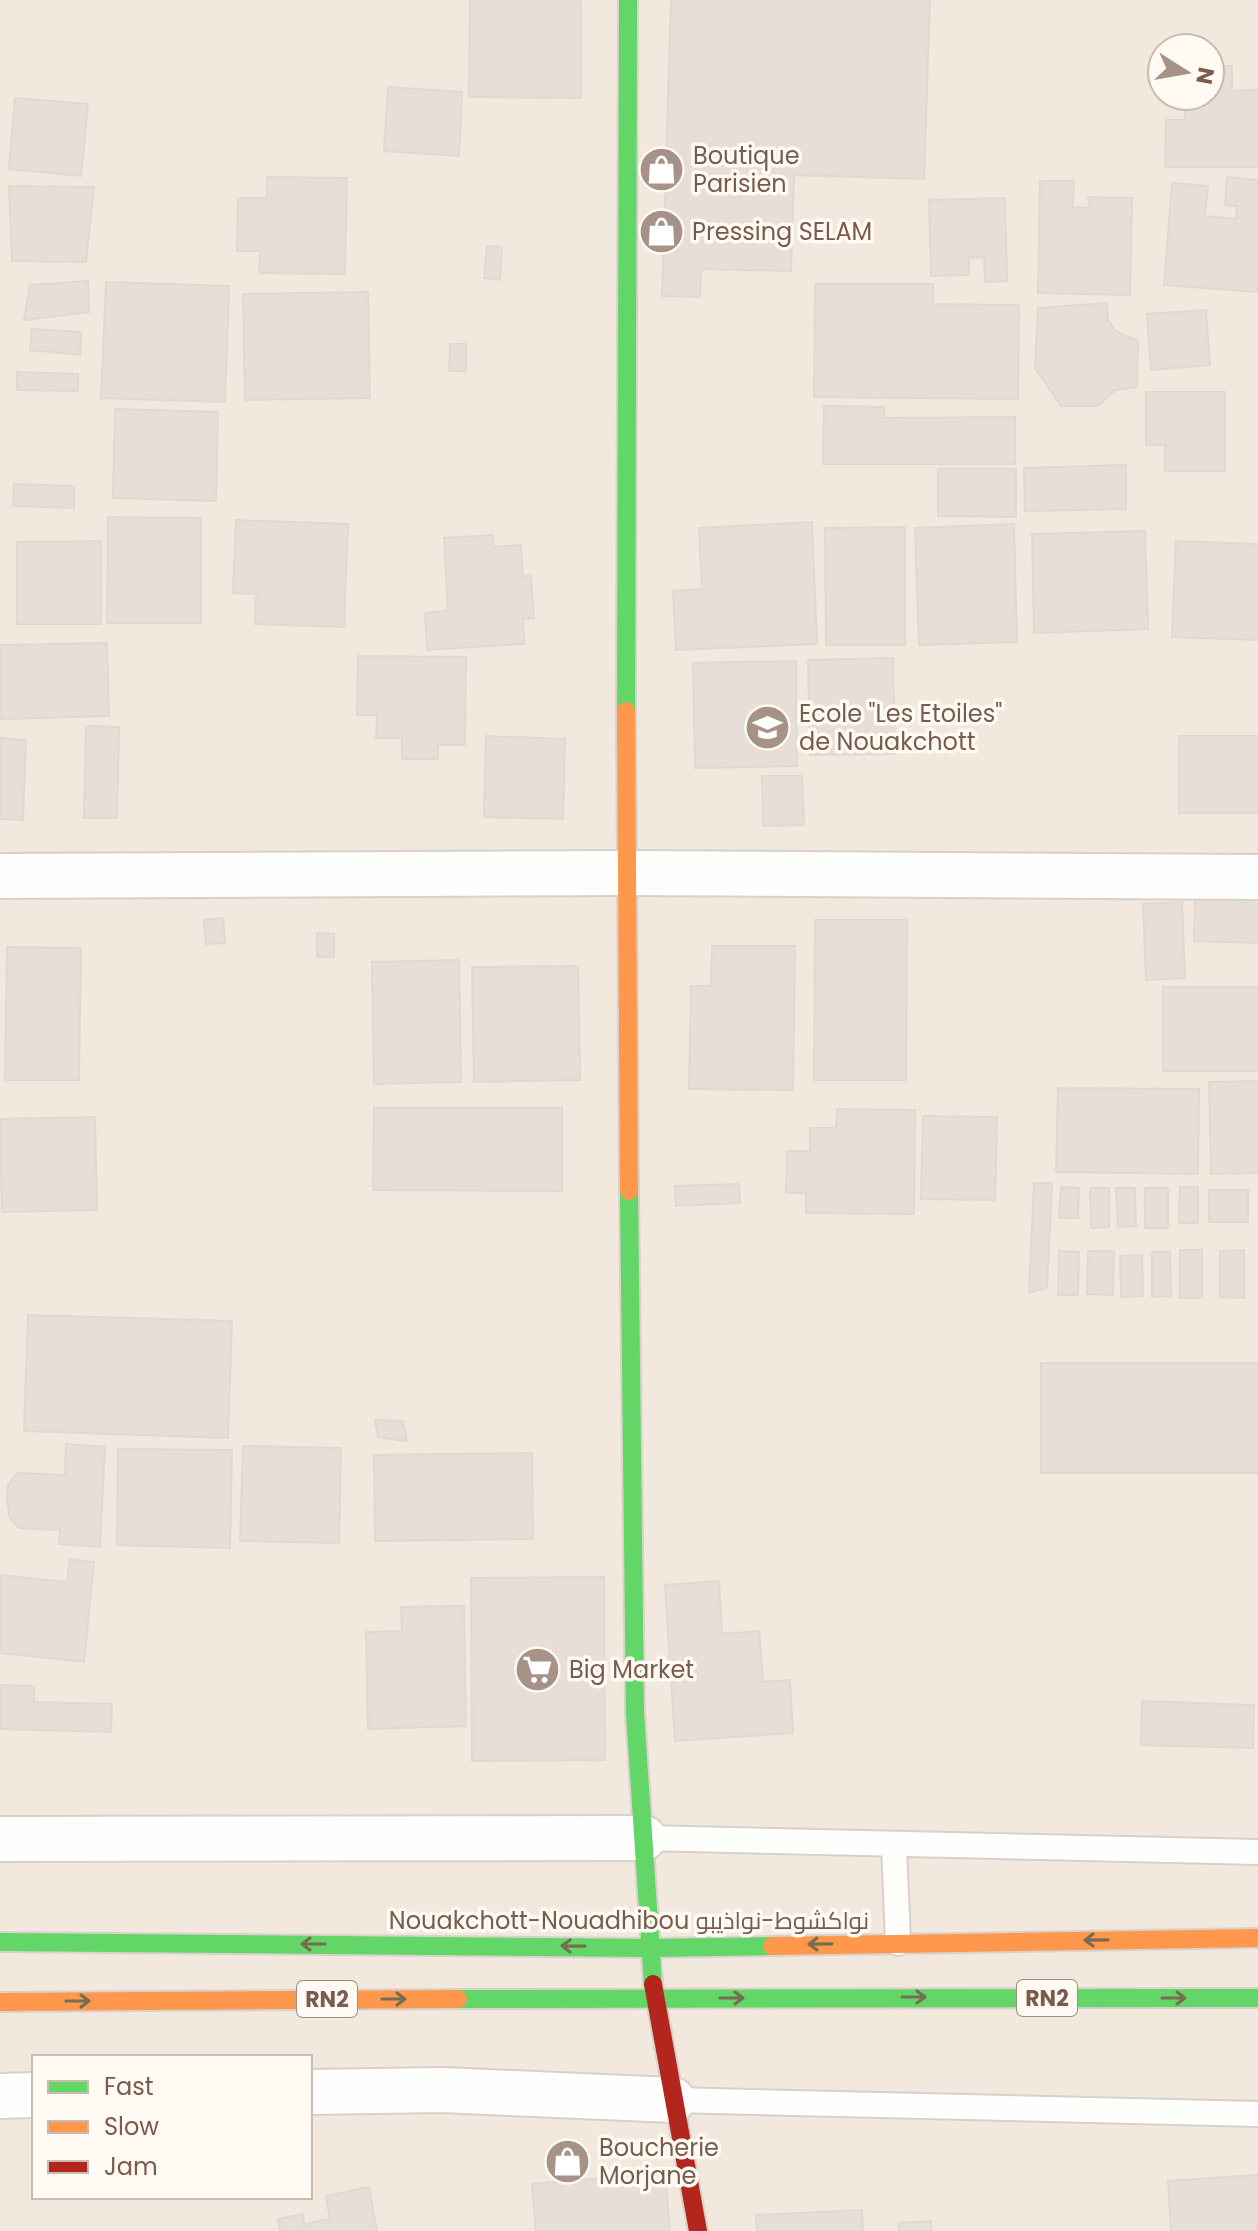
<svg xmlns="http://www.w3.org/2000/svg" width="1258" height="2231" viewBox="0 0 1258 2231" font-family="Poppins,Cairo,sans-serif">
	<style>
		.residential { fill: #f2e8de; fill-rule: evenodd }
		.building { fill: #e6ded7; stroke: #e2d8d2; stroke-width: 2 }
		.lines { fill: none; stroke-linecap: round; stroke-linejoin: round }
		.lane-casing { stroke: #d7d1cb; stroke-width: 28 }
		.street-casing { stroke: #d7d1cb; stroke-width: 48 }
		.fast-casing { stroke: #d9d2cb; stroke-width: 22 }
		.slow-casing { stroke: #d9d2cb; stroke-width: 22 }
		.jam-casing { stroke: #d9d2cb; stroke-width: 22 }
		.lane { stroke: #fefefd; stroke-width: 24 }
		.street { stroke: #fefefd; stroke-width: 44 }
		.fast { stroke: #63d668; stroke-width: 18 }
		.slow { stroke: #ff974d; stroke-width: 18 }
		.jam { stroke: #b3261e; stroke-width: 18 }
		.oneway { stroke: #776e51 }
		.labels { text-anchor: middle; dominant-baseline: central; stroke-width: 7; stroke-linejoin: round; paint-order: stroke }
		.shield { fill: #fffaf3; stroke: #a28b7f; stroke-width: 2 }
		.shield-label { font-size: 22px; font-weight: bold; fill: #7a5c4d }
		.poi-label { font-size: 24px; fill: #7a5c4d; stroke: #fffaf3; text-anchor: start }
		.street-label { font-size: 24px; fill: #7a5c4d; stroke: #fffaf3 }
	</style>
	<rect width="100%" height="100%" fill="#f9f5f0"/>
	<path class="residential" d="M0,0H1258V2231H0ZM1162,48H1210V96H1162ZM34,2057H310V2197H34Z"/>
	<path class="building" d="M470,0H581V98L469,97Z
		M671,0H930L924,179L794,175L791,271L701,269L700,297L662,296Z
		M1210,66H1232V91L1258,90V167H1165L1166,120H1185V96H1210Z
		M388,87L462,92L459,156L384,151Z
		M15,98L88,104L81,176L9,169Z
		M267,177L347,178L345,274L259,273L260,251H237L238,198H267Z
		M1227,177L1258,180V292L1164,285L1172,183L1208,186L1205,216L1236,219L1237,206L1225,205Z
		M1040,181H1074L1073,207L1091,208L1088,197L1132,198L1130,295L1038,293Z
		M9,186L94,187L86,262L12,261Z
		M1005,198L1007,281L985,282L984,257L969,258V275L931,276L929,200Z
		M487,246L502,247L500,280L484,278Z
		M88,281L89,312L24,320L30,285Z
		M106,282L229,286L225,402L101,398Z
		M815,284H933V304L1019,305L1018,399L814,397Z
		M368,292L370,398L245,400L243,294Z
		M1107,303L1108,319L1115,331L1138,341L1137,387L1115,390L1098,406H1061L1035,368L1038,308Z
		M1206,310L1210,365L1151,370L1147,314Z
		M32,329L81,332L80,355L30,350Z
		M450,344H466V371H449Z
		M17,372L78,374V391L17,390Z
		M1146,392H1225V471H1165V445H1146Z
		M824,406L884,407V418L1015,417V464H823Z
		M115,409L218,412L216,501L113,498Z
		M1126,465V509L1025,511L1024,468Z
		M938,469H1016V517L938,516Z
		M14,484L74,486V508L13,506Z
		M108,517L201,518V623H107Z
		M236,520L348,524L344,627L255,624L256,594L233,593Z
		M812,522L817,644L676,650L673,591L702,589L699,528Z
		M1014,524L1017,642L919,645L915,528Z
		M905,527V645H826L825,528Z
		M1145,531L1148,629L1034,633L1032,534Z
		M493,535V547L521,545L523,576H531L534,618L523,619L524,644L427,650L425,613L448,611L444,538Z
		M101,541V624H17V542Z
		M1176,541L1258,544V640L1172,637Z
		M107,643L109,716L0,719V645Z
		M358,656L466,657L465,745H438V759H402V738H376L377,715H357Z
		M893,658L895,754L810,755L808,660Z
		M796,661L797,766L695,768L693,663Z
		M86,726L119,727L117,818H84Z
		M486,736L565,739L563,819L484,817Z
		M1179,736H1258V813H1179Z
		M0,738L26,740L23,820L0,819Z
		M762,776H802L804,825L763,826Z
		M1195,895L1258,897V943L1194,941Z
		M1182,902L1185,978L1146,980L1143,904Z
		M223,918L225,943L206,944L204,920Z
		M815,920H907L906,1080H814Z
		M317,933L334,934V957H317Z
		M712,946H795L793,1090L689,1089L691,986H711Z
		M7,947L81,948L79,1080H5Z
		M459,960L461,1082L374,1084L372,962Z
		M578,966L580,1080L474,1082L472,967Z
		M1163,987H1258V1071H1163Z
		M1258,1081V1173L1211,1174L1209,1082Z
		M1058,1088L1199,1089L1198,1174L1056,1172Z
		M374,1108H562V1191L373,1190Z
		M837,1109L915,1110L914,1214L806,1213V1193H786L787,1151H810V1128H836Z
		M923,1116L997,1117L995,1200L921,1199Z
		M95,1117L97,1210L2,1212L0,1119Z
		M1034,1183H1052L1047,1288L1029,1293Z
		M739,1184L740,1203L676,1206L675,1186Z
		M1061,1187L1079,1188L1078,1218H1059Z
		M1180,1187H1198V1223H1179Z
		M1090,1188H1109V1227L1091,1228Z
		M1116,1188H1135L1136,1226L1118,1227Z
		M1145,1188H1168V1228H1145Z
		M1209,1190H1248V1222H1209Z
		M1180,1250H1202V1298H1180Z
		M1244,1250V1298L1220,1297V1251Z
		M1059,1251L1079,1252L1078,1295H1058Z
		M1088,1251H1114L1113,1295L1087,1294Z
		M1152,1252H1170L1171,1296L1152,1297Z
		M1142,1255L1143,1296L1121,1297L1120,1256Z
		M28,1315L232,1321L228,1438L24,1431Z
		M1041,1363H1258V1473H1041Z
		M375,1420L403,1421L407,1441L378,1437Z
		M66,1444L105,1447L100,1547L59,1544L60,1530L19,1528L10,1518L7,1502L8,1485L17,1473L65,1475Z
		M243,1446L341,1448L339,1543L240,1541Z
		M118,1449L232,1450L230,1548L117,1545Z
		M532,1453L533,1539L375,1541L374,1455Z
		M70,1559L94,1562L84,1662L0,1653L1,1575L67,1582Z
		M604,1577L605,1760L472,1761L471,1578Z
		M719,1581L722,1634L759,1631L763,1682L790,1680L793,1733L675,1741L665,1585Z
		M464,1606L466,1726L368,1729L366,1632L402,1631L401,1607Z
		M0,1685L34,1686V1702L112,1704L111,1732L0,1729Z
		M1142,1701L1254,1705L1253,1748L1141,1745Z
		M665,2173L670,2231H536L532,2184Z
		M1258,2175V2231H1171L1168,2181Z
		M369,2187L377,2231H280L278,2219L303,2214L304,2224L330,2219L326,2196Z
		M862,2210L863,2231H757L756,2215Z
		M931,2221L932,2231H899L898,2223Z"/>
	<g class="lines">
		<defs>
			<path id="lane" d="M644,1838L1258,1852
				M894,1844L898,1943
				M673,2100L1258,2114"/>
			<path id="street" d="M0,876L626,873L1258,877
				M0,1839L644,1838
				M310,2092L442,2090L673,2100
				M0,2096L34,2095"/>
			<path id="fast" d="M626,711L628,0
				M629,1191L635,1713L653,1984
				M0,1942L651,1948L772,1946
				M458,1999L1258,1998"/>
			<path id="slow" d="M626,711L629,1191
				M772,1946L1258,1938
				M0,2002L458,1999"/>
			<path id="jam" d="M653,1984L698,2231"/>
		</defs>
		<use href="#lane" class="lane-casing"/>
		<use href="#street" class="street-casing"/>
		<use href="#fast" class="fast-casing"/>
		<use href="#slow" class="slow-casing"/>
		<use href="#jam" class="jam-casing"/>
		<use href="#lane" class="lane"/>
		<use href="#street" class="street"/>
		<use href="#fast" class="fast"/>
		<use href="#slow" class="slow"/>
		<use href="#jam" class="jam"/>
	</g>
	<defs><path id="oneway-shaft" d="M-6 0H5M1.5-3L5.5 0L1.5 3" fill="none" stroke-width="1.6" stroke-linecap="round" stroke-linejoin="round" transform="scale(2)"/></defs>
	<g class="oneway">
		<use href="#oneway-shaft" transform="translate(1096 1940) rotate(179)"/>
		<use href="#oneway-shaft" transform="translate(313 1944) rotate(-180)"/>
		<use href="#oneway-shaft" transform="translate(820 1944) rotate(179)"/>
		<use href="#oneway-shaft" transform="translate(573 1946) rotate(-179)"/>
		<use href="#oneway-shaft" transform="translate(914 1997)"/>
		<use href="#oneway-shaft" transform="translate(732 1998)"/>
		<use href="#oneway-shaft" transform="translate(1174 1998)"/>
		<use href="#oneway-shaft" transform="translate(394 1999)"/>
		<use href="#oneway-shaft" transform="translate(78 2001)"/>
	</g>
	<defs>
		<symbol id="shop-disc" viewBox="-11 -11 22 22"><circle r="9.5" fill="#a69286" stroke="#fffaf3"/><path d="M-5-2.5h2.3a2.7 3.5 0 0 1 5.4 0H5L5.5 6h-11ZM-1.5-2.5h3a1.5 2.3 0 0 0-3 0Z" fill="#fff"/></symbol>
		<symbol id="school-disc" viewBox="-11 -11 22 22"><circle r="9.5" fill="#a69286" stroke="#fffaf3"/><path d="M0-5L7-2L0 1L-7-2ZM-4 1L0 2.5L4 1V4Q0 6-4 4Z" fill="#fff"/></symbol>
		<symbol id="supermarket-disc" viewBox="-11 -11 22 22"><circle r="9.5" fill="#a69286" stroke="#fffaf3"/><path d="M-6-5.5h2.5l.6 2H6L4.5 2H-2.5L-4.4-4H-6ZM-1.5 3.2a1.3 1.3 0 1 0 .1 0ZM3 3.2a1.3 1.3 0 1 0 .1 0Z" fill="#fff"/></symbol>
	</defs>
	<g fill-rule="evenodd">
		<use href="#shop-disc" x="636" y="144" width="51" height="51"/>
		<use href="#shop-disc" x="636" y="206" width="51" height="51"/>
		<use href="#school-disc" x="742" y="702" width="51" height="51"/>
		<use href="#supermarket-disc" x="512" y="1644" width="51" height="51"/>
		<use href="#shop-disc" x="542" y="2136" width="51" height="51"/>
	</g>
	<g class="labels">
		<g class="shield">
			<rect x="1017" y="1980" width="60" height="36" rx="6"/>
			<rect x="297" y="1981" width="60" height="36" rx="6"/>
		</g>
		<g class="shield-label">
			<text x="1047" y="1998">RN2</text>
			<text x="327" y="1999">RN2</text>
		</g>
		<g class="poi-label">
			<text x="693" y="155">Boutique<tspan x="693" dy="28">Parisien</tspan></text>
			<text x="692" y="231">Pressing SELAM</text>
			<text x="799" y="713">Ecole "Les Etoiles"<tspan x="799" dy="28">de Nouakchott</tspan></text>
			<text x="569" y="1669">Big Market</text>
			<text x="599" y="2147">Boucherie<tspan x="599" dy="28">Morjane</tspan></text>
		</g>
		<g class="street-label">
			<text x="629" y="1920">Nouakchott-Nouadhibou نواكشوط-نواذيبو</text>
		</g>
	</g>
	<rect x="32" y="2055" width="280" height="144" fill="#fffaf3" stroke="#cabbb1" stroke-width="2"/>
	<rect x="48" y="2081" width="40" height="12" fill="#63d668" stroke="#cabbb1" stroke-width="2"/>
	<text x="104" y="2095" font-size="24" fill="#7a5c4d">Fast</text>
	<rect x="48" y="2121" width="40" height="12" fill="#ff974d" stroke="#cabbb1" stroke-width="2"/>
	<text x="104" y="2135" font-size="24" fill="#7a5c4d">Slow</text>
	<rect x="48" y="2161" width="40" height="12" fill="#b3261e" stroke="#cabbb1" stroke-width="2"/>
	<text x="104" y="2175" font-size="24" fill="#7a5c4d">Jam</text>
	<g transform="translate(1186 72) rotate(101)"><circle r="38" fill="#fffaf3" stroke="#cabbb1" stroke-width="2"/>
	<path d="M0-6L14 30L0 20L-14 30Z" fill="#a69286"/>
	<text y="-12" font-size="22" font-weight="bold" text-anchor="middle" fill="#7a5c4d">N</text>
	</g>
</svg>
